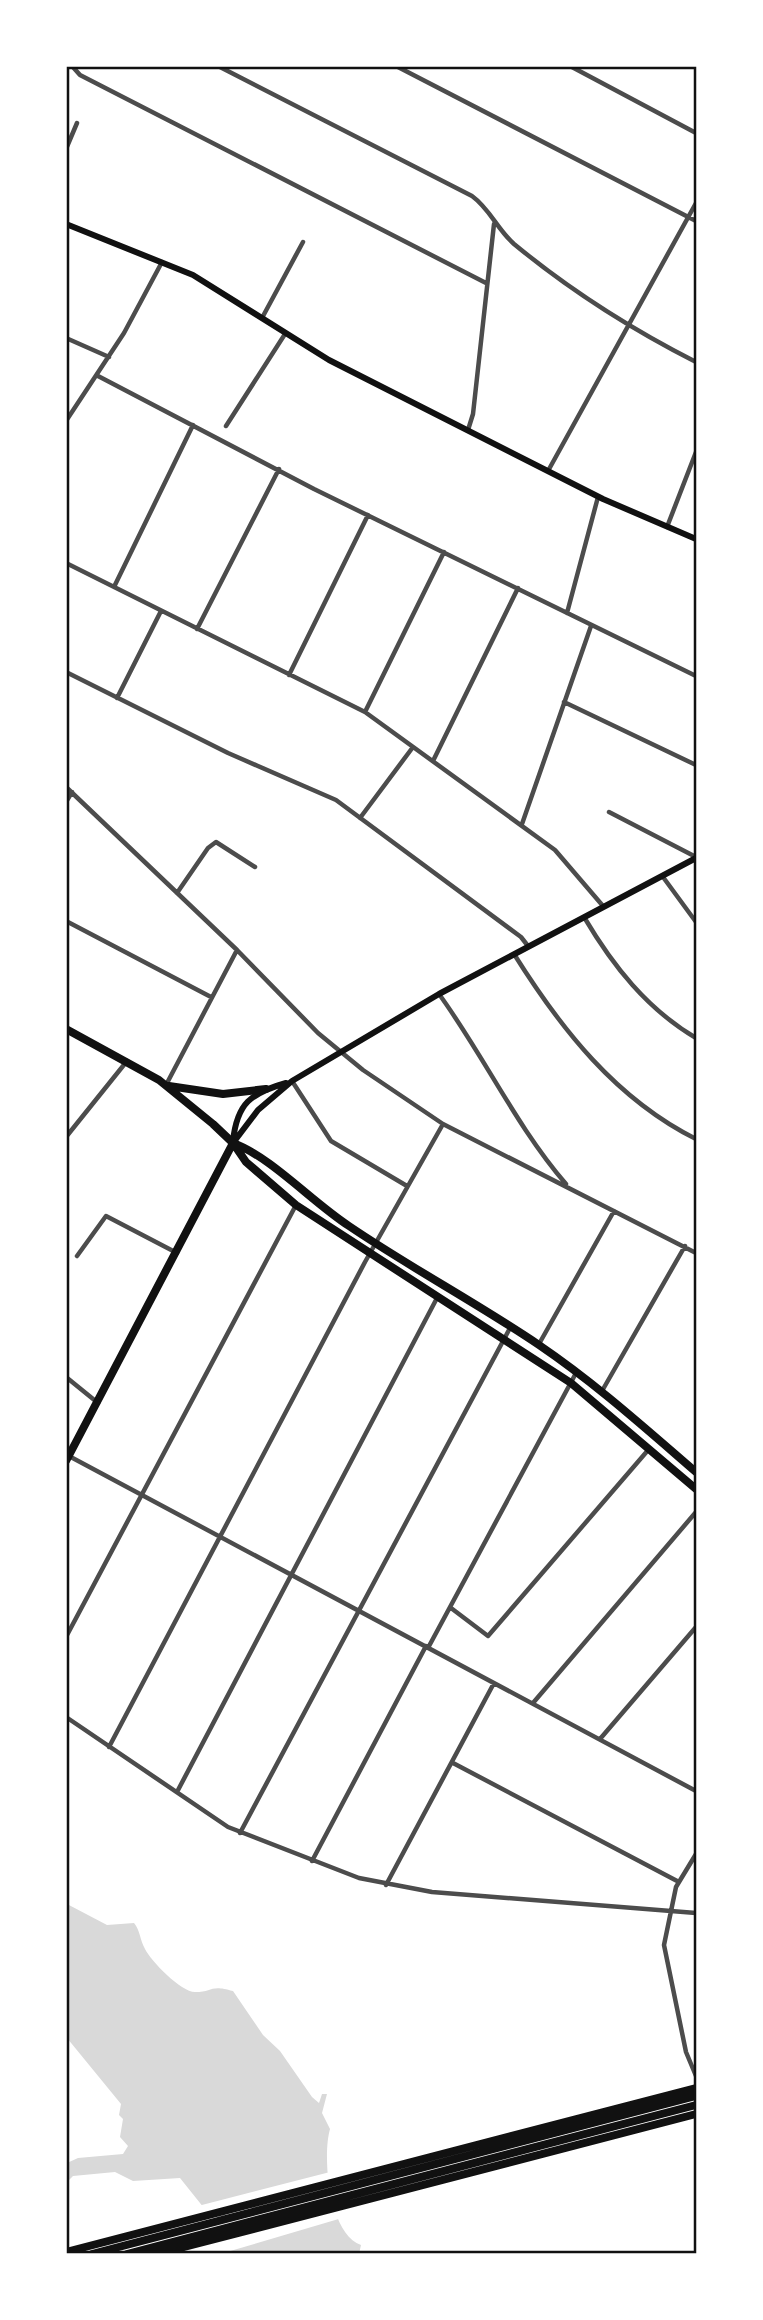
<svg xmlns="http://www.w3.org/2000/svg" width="763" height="2320" viewBox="0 0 763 2320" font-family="Overpass,sans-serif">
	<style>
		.water { fill: #d9d9d9 }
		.pier { fill: #fff }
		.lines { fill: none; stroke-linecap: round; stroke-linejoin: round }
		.minor { stroke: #4c4c4c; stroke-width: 4.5 }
		.secondary { stroke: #111; stroke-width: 6 }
		.trunk { stroke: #111; stroke-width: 8 }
		.motorway { stroke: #111; stroke-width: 8 }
		.neatline { fill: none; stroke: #111; stroke-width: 2.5 }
	</style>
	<rect width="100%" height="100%" fill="#fff"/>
	<path class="water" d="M67,1904L107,1925L134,1923C140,1930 140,1940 145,1949C151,1961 181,1992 195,1992C213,1992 210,1984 233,1991L263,2035L280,2051L312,2097L319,2103L322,2094H327L322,2113L330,2129C322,2157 329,2234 361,2245L359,2254L208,2253L204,2208L180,2178L133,2181L115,2172L73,2176L67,2182V2163L78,2158L123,2154L128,2146L120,2137L123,2119L119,2115L121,2104L67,2038Z"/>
	<path class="pier" d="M330,2172L342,2218L220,2254H204V2220L198,2206Z"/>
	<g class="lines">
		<path class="minor" d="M72,66L80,75L486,283
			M218,66L472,196C490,209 497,229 514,244C571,291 631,329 696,362
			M396,66L696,221
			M570,66L696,133
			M66,149L77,123
			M262,318L303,242
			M66,338L109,357
			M98,376L314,489L696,676
			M66,421L124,333L162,262
			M226,426L285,334
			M468,430L473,414L494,224
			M548,471L696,203
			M667,527L696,452
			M66,563L365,712L555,850L603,906
			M114,587L193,425
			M567,613L598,497
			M197,629L279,469
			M66,672L228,753L336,800L521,937L528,946
			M289,675L368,515
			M117,698L161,611
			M564,702L696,765
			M365,712L444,552
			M433,761L518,588
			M66,787L237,950L318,1033L363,1070L443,1124L696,1253
			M66,802L72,792
			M609,812L696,857
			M360,818L413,747
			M522,824L591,626
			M663,877L696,922
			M177,893L208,848L216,842L255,867
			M584,917C613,966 647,1009 696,1038
			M66,921L211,997
			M514,954C561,1029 616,1099 696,1139
			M439,994C484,1056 516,1126 566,1184
			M292,1081L331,1141L407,1186
			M166,1085L237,950
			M66,1137L127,1061
			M77,1256L106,1216L177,1253
			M539,1344L614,1211
			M66,1377L98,1403
			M602,1391L685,1246
			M67,1455L696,1791
			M451,1608L488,1636L649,1449
			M66,1637L296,1205
			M428,1648L576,1373
			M533,1703L696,1512
			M66,1717L228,1827L359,1878L432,1892L696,1913
			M600,1739L696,1627
			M109,1747L365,1262L443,1124
			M453,1763L679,1882
			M177,1792L437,1298
			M240,1833L510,1328
			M696,1854L676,1887L664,1945L686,2052L696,2076
			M312,1861L426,1646
			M386,1885L494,1683"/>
		<path class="secondary" d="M66,224L193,275L329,360L603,499L696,539
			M233,1141C237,1103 251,1093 286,1083
			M233,1143L258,1110L292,1081L439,994L696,858"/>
		<path class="trunk" d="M66,1029L159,1080L213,1124L233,1143L246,1162L296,1205L571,1383L696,1489
			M169,1086L223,1094L266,1089
			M233,1143C271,1157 312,1202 349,1226C411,1268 477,1303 539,1345C595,1383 645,1428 696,1472
			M66,1461L233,1143"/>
		<path class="motorway" d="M66,2252L696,2088
			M92,2254L696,2096
			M127,2254L696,2105
			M157,2254L696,2114"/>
	</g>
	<rect width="763" height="2320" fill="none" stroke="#ffffff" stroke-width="136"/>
	<rect x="68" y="68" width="627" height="2184" class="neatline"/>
</svg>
